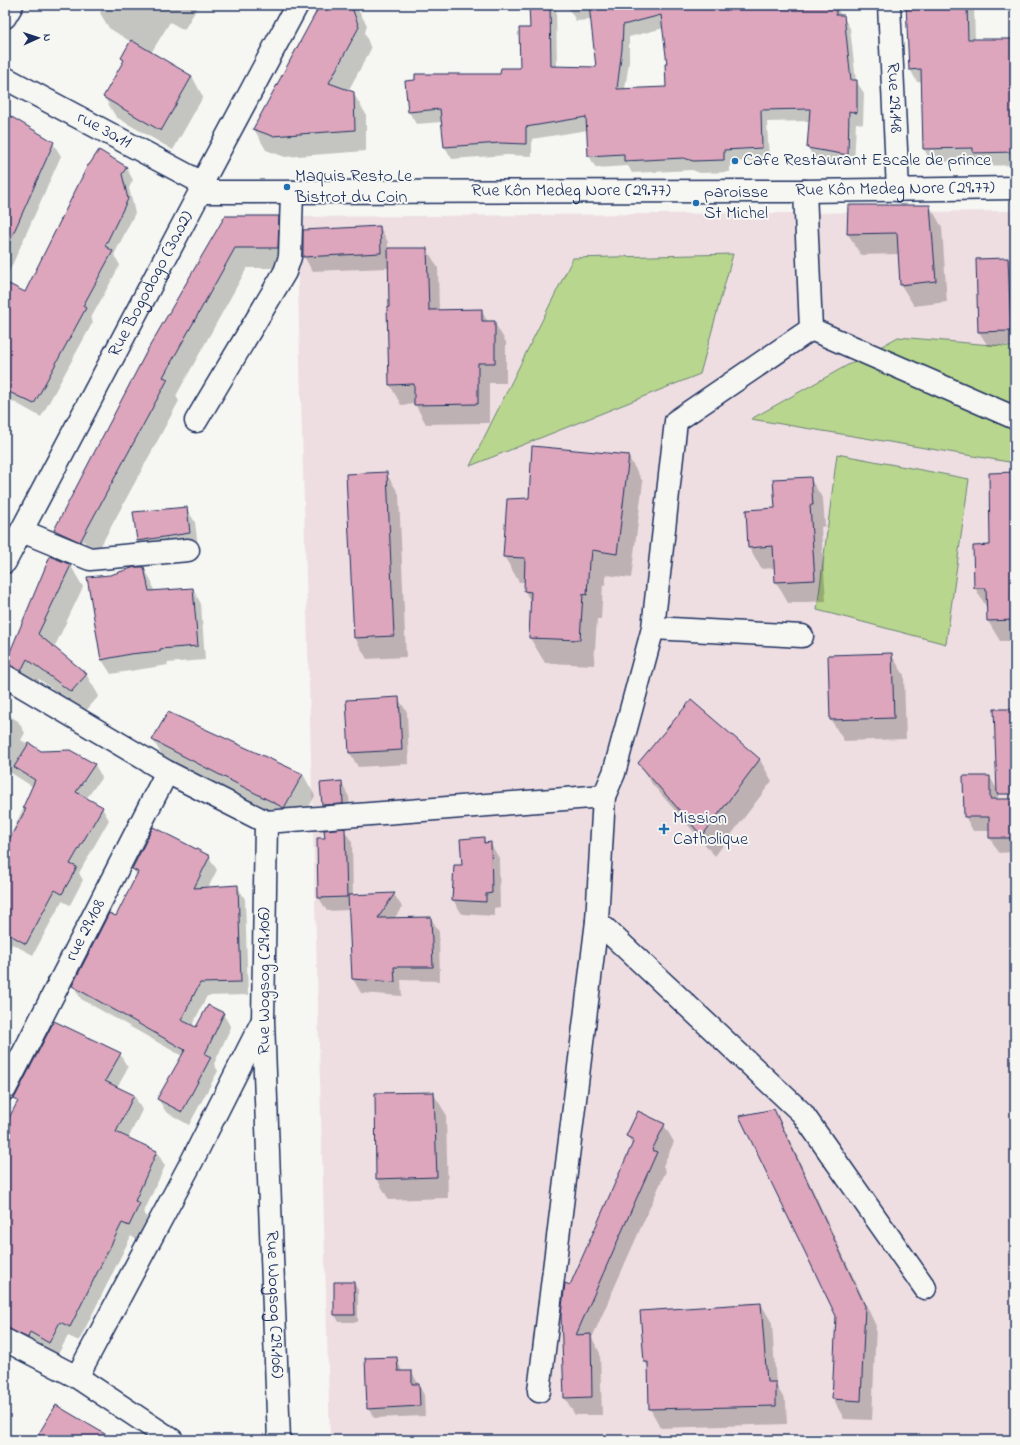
<svg xmlns="http://www.w3.org/2000/svg" width="1020" height="1445" viewBox="0 0 1020 1445" font-family="'Indie Flower',sans-serif">
	<style>
		.built { fill: #eedee2 }
		.green { fill: #b9d68e; stroke: #6a8276 }
		.shadow { fill: #0003; fill-rule: evenodd }
		.building { fill: #dda6bc; stroke: #1b2f5e; fill-rule: evenodd }
		.lines { fill: none; stroke-linecap: round; stroke-linejoin: round }
		.minor-casing { stroke: #1b2f5e; stroke-width: 25 }
		.minor { stroke: #f6f6f2; stroke-width: 22 }
		.poi-dot { fill: #1f6fb2; stroke: #f6f6f2; stroke-width: 1.5 }
		.labels { text-anchor: middle; dominant-baseline: central; stroke-width: 4; stroke-linejoin: round; paint-order: stroke }
		.street-label { font-size: 18px; fill: #1b2f5e; stroke: #f6f6f2 }
		.poi-label { font-size: 18px; fill: #1b2f5e; stroke: #f6f6f2; text-anchor: start }
	</style>
	<rect width="100%" height="100%" fill="#f6f6f2"/>
	<filter id="ink" filterUnits="userSpaceOnUse"><feTurbulence type="fractalNoise" baseFrequency=".025" numOctaves="2"/><feDisplacementMap in="SourceGraphic" scale="8" xChannelSelector="R" yChannelSelector="G"/><feConvolveMatrix kernelMatrix="1 2 1 2 8 2 1 2 1" color-interpolation-filters="sRGB"/></filter>
	<g filter="url(#ink)">
		<path class="built" d="M1015,211V1440H330L296,217Z"/>
		<path class="green" d="M733,254L700,374L470,466L573,258Z
			M898,337L1015,347V463L751,419Z
			M837,454L969,479L946,644L817,610Z"/>
		<path class="shadow" d="M105,5H199L184,30L170,22L151,53L192,76L203,97L173,150L116,117L104,97L124,62L122,58L131,42L109,28L100,13Z
			M321,5H355L367,25L365,33L371,49L348,91L353,93L366,114V151L285,157L266,150L254,129Z
			M530,5H556L557,67L597,68L592,20L576,21L569,9V5L835,6L850,28L856,81L864,93L863,124L856,123L854,166L815,160L808,148L810,121L767,122L769,160L730,162V172L700,173L692,170L632,173L628,166L596,168L589,156L588,130L532,139V156L507,155L452,159L445,147L442,122L416,124L409,112L522,69L531,29ZM664,28L669,65L667,88L625,89L629,62V37Z
			M907,5H974L975,40H1015V37V165L982,166L979,161L931,162L924,149L922,82H917L910,69Z
			M5,124L53,143L61,156L5,281Z
			M126,167L133,180L129,188L135,213L114,255L120,265L91,318L93,322L41,417L5,397V283L26,293Z
			M848,206H930L942,227L947,302L914,306L901,285L899,254L861,255L848,234Z
			M226,217H278L290,238L289,268H247L176,396L179,401L92,562L67,551L55,530L149,350ZM72,537L85,542V544L72,539Z
			M380,227L388,242V249H427L438,268L439,311L481,310L488,322H494L506,342V383H489V423L426,424L415,404L401,405L390,385L389,268L312,271L304,256Z
			M1015,259V345L988,346L979,332L977,260Z
			M628,456L643,482L631,578L606,575L605,586L603,585L601,619H597L594,665L545,663L530,638L531,603L525,591V582H519L504,556L530,499Z
			M386,473L399,494L406,657L367,659L355,638Z
			M1015,473V641H1000L988,621L987,608L975,588L991,546Z
			M810,478L823,499L825,526L821,527L826,601L788,603L776,582L775,568L762,569L749,548Z
			M186,508L195,522L198,547L147,555L138,541L134,512Z
			M50,557L71,566L83,587L54,648L86,674L99,696L84,713L39,679L33,692L17,685L5,665Z
			M144,568L152,582L154,592L193,589L201,604L205,660L167,663L168,665L111,674L102,660L88,578L110,576Z
			M891,654L904,675L906,739L844,741L831,720Z
			M398,698L407,712L409,764L358,767L350,753Z
			M5,713L18,721L25,733L21,740L41,752L69,751L95,765L102,777L86,799L102,808L109,820L79,873L83,880L70,905L62,901L33,955L12,944L5,958V834L10,837L33,787L5,769Z
			M153,740L303,774L315,796L296,829L165,761Z
			M760,760L772,781L715,856L652,784L640,763Z
			M990,777L998,791V800H1015V852L999,853L990,838V831H973L965,816Z
			M341,782L349,797L351,818L331,819L323,805Z
			M344,830L352,842L353,896L394,894L402,907L394,919L431,918L439,932L440,981L401,980L402,996L361,993L353,979L350,910L327,911L319,898L326,839Z
			M483,838L487,844L490,843L499,858L500,907L494,908V916L462,914L453,900L463,866Z
			M209,857L217,870L208,888L237,886L245,899L248,995L207,996L192,1026L197,1029L223,1014L231,1027L214,1064L218,1071L189,1125L166,1112L158,1099L182,1056L81,999L73,985L116,918L137,876L133,869Z
			M120,1054L128,1068L117,1088L134,1095L142,1110L128,1139L157,1152L165,1166L144,1212L147,1218L137,1240L131,1236L79,1341L68,1336L57,1356L5,1337V1127L18,1103L15,1099Z
			M433,1093L446,1114L448,1198L389,1200L377,1179L375,1143H378Z
			M774,1110L785,1130L876,1326L872,1420L844,1419L833,1399L837,1316Z
			M664,1125L674,1142L663,1166L666,1171L592,1338L600,1353L602,1415H575L565,1398L570,1286L632,1145L628,1136Z
			M335,1283H354L358,1290V1322H339L335,1315Z
			M761,1304L772,1323L776,1385L786,1402L787,1424L661,1428L650,1409L649,1368L645,1362Z
			M397,1358L402,1372H412L424,1395L425,1416L374,1418L368,1408Z"/>
		<path class="building" d="M320,5H351L359,27L329,83L354,92L355,130L272,136L253,129Z
			M529,5H550L551,66L596,67L589,5H836V15H844L851,80H857V113L849,111L848,155L807,148L810,109L761,110L762,148L724,150V160L693,161L684,158L624,161V154L588,156L586,117L526,127V144L500,143L444,147L440,109L408,112L405,81L415,80V74H500L501,68H520L519,28H530ZM661,15L667,64H665L666,87L617,89L622,49L623,25Z
			M906,5H967L968,39H1015V152L973,153V148L923,149L921,69L909,70Z
			M131,40L192,76L161,131L103,97L124,60L121,58Z
			M5,113L54,142L5,252Z
			M99,150L127,167L122,174L128,199L105,246L113,251L83,306L86,308L34,404L5,390V282L25,292L88,165H89Z
			M848,205H930L936,281L900,285L897,233L847,234Z
			M225,216H279L278,248H235L163,377L168,379L80,542L54,530L148,349Z
			M380,226L381,253L303,257V230Z
			M388,248H427L429,310L482,309V321H495V363H478V404L414,405V384L389,385L387,307H389Z
			M1008,258L1011,331L978,332L976,259Z
			M532,446L629,455L617,554L592,550L591,561H589L587,595L583,594L580,640L529,638L531,592L524,591L525,558L503,557L507,499L529,498Z
			M387,472L394,636L354,638L346,474Z
			M1015,472V620L987,621L986,588H974L973,546L990,545L989,473Z
			M811,477L813,505H810L815,580L775,582L773,546L748,548L746,510L775,508L773,479Z
			M187,507L190,533L137,541L133,512Z
			M50,556L71,565L38,634L87,674L71,692L27,659L21,671L5,664Z
			M135,567H144L149,591L193,588L198,646L160,649V651L130,654L101,660L87,577L110,575Z
			M892,653L894,718L830,720L828,655Z
			M399,697L402,750L349,753L346,700Z
			M691,700L760,759L702,836L638,763Z
			M994,709H1015V794H997Z
			M168,712L303,774L284,808L152,740Z
			M29,743L41,751L70,750L95,764L76,792L103,807L70,864L77,867L62,894L55,890L26,944L5,932V847L26,809L23,807L35,780L14,767Z
			M963,776H990V799H1015V838H989V817H964Z
			M342,781L343,804L322,805L320,783Z
			M153,827L210,856L194,888L238,885L241,982L200,983L181,1020L196,1027L208,1005L224,1013L205,1054L211,1057L182,1112L157,1099L185,1050L72,986L109,913L116,916L138,872L132,869Z
			M345,828L347,897L318,898L317,838H325L324,830Z
			M484,837V843L491,842L492,893L486,894V902L452,900L454,865H462L460,839Z
			M395,893L378,918L431,917L433,967H394L395,982L352,979L348,895Z
			M54,1021L121,1053L105,1081L134,1095L116,1132L157,1151L135,1201L140,1203L129,1226L122,1223L70,1327L60,1322L49,1343L30,1332L28,1338L5,1327V1125L18,1101L14,1099Z
			M434,1092L437,1177L376,1179L375,1093Z
			M774,1109L865,1306L861,1401L832,1399L836,1316L739,1116Z
			M638,1111L665,1124L652,1150L657,1152L576,1335L591,1334L592,1397L564,1398L561,1315L565,1283L570,1285L634,1140L626,1136Z
			M334,1282H354L355,1315H334Z
			M761,1303L767,1382H776V1406L649,1409L648,1362H644L640,1311Z
			M397,1357L398,1371H412V1384H419L420,1406L367,1409L365,1358Z
			M56,1405L115,1440H35Z"/>
		<g class="lines">
			<defs>
				<g id="minor">
					<path id="s1" d="M889,5L898,190"/>
					<path d="M5,17L12,5"/>
					<path id="s2" d="M5,78L202,183"/>
					<path id="s3" d="M200,192L805,191L1015,188"/>
					<path d="M811,329L1015,418"/>
					<path d="M196,421L285,272L290,257L292,192"/>
					<path d="M22,531L90,559L188,550"/>
					<path id="s4" d="M5,562L200,192L202,183L297,5"/>
					<path d="M653,628L802,636"/>
					<path id="s5" d="M5,676L167,772L266,822L263,1021L279,1440"/>
					<path d="M266,822L604,796L614,773L653,628L676,421L811,329L805,191"/>
					<path d="M597,921L802,1113L925,1288"/>
					<path id="s6" d="M5,1089L167,772"/>
					<path d="M5,1340L77,1377L192,1161L262,1022"/>
					<path d="M77,1377L172,1440"/>
					<path d="M539,1391L597,921L604,796"/>
				</g>
			</defs>
			<use href="#minor" class="minor-casing"/>
			<use href="#minor" class="minor"/>
		</g>
	</g>
	<g class="poi-dot">
		<circle cx="735" cy="161" r="4"/>
		<circle cx="287" cy="187" r="4"/>
		<circle cx="696" cy="203" r="4"/>
		<path d="M662 823h4v4h4v4h-4v4h-4v-4h-4v-4h4z"/>
	</g>
	<g class="labels">
		<g class="street-label">
			<text stroke="none"><textPath href="#s1" startOffset="93">Rue 29.148</textPath></text>
			<text stroke="none"><textPath href="#s2" startOffset="112">rue 30.11</textPath></text>
			<text stroke="none"><textPath href="#s3" startOffset="695">Rue Kôn Medeg Nore (29.77)</textPath></text>
			<text stroke="none"><textPath href="#s3" startOffset="371">Rue Kôn Medeg Nore (29.77)</textPath></text>
			<text stroke="none"><textPath href="#s4" startOffset="314">Rue Bogodogo (30.02)</textPath></text>
			<text stroke="none"><textPath href="#s6" startOffset="178">rue 29.108</textPath></text>
			<text transform="translate(265 981) rotate(-90)">Rue Wogsog (29.106)</text>
			<text stroke="none"><textPath href="#s5" startOffset="782">Rue Wogsog (29.106)</textPath></text>
		</g>
		<g class="poi-label">
			<text x="743" y="161">Cafe Restaurant Escale de prince</text>
			<text x="295" y="177">Maquis Resto Le<tspan x="295" dy="21">Bistrot du Coin</tspan></text>
			<text x="704" y="193">paroisse<tspan x="704" dy="21">St Michel</tspan></text>
			<text x="673" y="819">Mission<tspan x="673" dy="21">Catholique</tspan></text>
		</g>
	</g>
	<rect width="1020" height="1445" fill="none" stroke="#f6f6f2" stroke-width="20"/>
	<rect x="10" y="10" width="1000" height="1425" fill="none" stroke="#1b2f5e" stroke-width="1.5" filter="url(#ink)"/>
	<g transform="translate(38 38) rotate(87)" stroke="#f6f6f2" stroke-width="3" paint-order="stroke">
	<path d="M0-3L7 15L0 10L-7 15Z" fill="#1b2f5e"/>
	<text y="-6" font-size="11" font-weight="bold" text-anchor="middle" fill="#1b2f5e">N</text>
	</g>
</svg>
